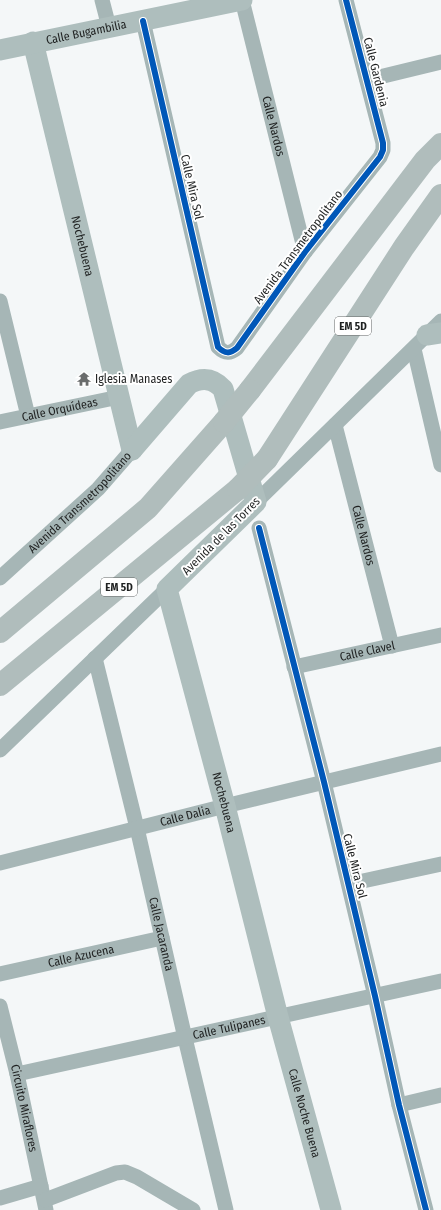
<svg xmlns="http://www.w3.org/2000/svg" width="441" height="1210" viewBox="0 0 441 1210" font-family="'Fira Sans Condensed',sans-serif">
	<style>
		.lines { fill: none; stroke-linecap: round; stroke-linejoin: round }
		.street { stroke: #a6b6b6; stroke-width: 15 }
		.secondary { stroke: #aebebd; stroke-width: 21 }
		.highway { stroke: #b0bdbc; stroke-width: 22 }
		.highway-bridge { stroke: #b0bdbc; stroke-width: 22 }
		.cycleway-casing { stroke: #fff; stroke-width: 8 }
		.cycleway { stroke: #0057b8; stroke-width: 6 }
		.labels { text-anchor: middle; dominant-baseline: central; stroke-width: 4; stroke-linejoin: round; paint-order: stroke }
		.shield { fill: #fff; stroke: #626464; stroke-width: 1 }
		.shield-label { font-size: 11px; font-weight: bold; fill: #1f2121 }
		.street-label { font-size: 12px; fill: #1f2121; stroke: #fff }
		.poi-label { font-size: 12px; fill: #1f2121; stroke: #fff; text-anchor: start }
	</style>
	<rect width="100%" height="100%" fill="#f4f7f8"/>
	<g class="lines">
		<g class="street">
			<path d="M102,0L109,27"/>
			<path id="s1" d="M242,0L305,252"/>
			<path d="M143,21L218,347C225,354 230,354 237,348L305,252L380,157L383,150V143L346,0"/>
			<path d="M367,80L441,62"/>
			<path d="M0,301L28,416"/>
			<path d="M414,349L441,465"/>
			<path id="s2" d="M0,422L119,397"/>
			<path id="s3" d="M335,425L392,646"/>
			<path d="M256,502L441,321"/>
			<path d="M259,528L324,782L375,996L399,1105L426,1210"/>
			<path id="s4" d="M0,578L98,489L132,450"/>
			<path id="s5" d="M95,658L137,828L185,1038L226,1210"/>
			<path id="s6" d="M294,667L441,635"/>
			<path d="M0,750L167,589"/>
			<path id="s7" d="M0,863L225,806L441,754"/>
			<path d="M349,884L441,864"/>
			<path id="s8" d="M0,974L162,938"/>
			<path id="s9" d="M0,1006L17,1074L46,1210"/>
			<path id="s10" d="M17,1074L441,981"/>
			<path d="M399,1105L441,1095"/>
			<path d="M0,1198L41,1186"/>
			<path d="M45,1200L116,1173L125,1172L137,1177L193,1210"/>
		</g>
		<g class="secondary">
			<path id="s11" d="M33,42L132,450"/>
			<path id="s12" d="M0,50L242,0"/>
			<path d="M427,335L441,333"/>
			<path id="s13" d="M132,450L189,384C202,377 213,378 223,389L256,502L167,589L225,806L278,1017L331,1210"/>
		</g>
		<path class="highway" d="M250,390L425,160L441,144
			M267,459L404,247L441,195
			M0,632L148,508L224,422
			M0,685L238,489"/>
		<path class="highway-bridge" d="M224,422L250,390
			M238,489L267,459"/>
		<defs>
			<path id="cycleway" d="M143,21L218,347C225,354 230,354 237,348L305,252L380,157L383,150V143L346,0
				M259,528L324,782L375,996L399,1105L426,1210"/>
		</defs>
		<use href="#cycleway" class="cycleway-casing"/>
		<use href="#cycleway" class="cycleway"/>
	</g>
	<defs>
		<symbol id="temple-bare" viewBox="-9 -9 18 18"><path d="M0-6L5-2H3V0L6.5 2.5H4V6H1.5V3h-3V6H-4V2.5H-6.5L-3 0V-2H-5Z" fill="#6a6c6c" stroke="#fff" stroke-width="2.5" paint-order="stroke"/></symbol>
	</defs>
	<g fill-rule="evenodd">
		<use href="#temple-bare" x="74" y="369" width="20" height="20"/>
	</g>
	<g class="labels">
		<g class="shield">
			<rect x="335" y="317" width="36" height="18" rx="3"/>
			<rect x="101" y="578" width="36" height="18" rx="3"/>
		</g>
		<g class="shield-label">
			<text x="353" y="326">EM 5D</text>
			<text x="119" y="587">EM 5D</text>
		</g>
		<g class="street-label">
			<text stroke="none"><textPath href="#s12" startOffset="88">Calle Bugambilia</textPath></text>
			<text transform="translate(376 72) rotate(76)">Calle Gardenia</text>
			<text stroke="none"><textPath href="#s1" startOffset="130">Calle Nardos</textPath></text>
			<text transform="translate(192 187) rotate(77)">Calle Mira Sol</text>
			<text stroke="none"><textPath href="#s11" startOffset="210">Nochebuena</textPath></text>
			<text transform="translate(298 247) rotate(-53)">Avenida Transmetropolitano</text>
			<text stroke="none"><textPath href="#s2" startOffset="61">Calle Orquídeas</textPath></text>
			<text stroke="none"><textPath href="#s4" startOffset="110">Avenida Transmetropolitano</textPath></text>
			<text stroke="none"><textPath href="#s3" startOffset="114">Calle Nardos</textPath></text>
			<text transform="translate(221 536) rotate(-45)">Avenida de las Torres</text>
			<text stroke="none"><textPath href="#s6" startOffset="75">Calle Clavel</textPath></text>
			<text stroke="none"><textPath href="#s13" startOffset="588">Nochebuena</textPath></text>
			<text stroke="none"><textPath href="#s7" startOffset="191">Calle Dalia</textPath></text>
			<text transform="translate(355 866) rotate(76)">Calle Mira Sol</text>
			<text stroke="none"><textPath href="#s5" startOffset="284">Calle Jacaranda</textPath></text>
			<text stroke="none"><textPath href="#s8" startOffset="83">Calle Azucena</textPath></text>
			<text stroke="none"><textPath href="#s10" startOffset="217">Calle Tulipanes</textPath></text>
			<text stroke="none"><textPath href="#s9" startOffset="105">Circuito Miraflores</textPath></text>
			<text stroke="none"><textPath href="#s13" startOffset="909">Calle Noche Buena</textPath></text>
		</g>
		<g class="poi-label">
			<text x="95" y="379">Iglesia Manases</text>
		</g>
	</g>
</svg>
